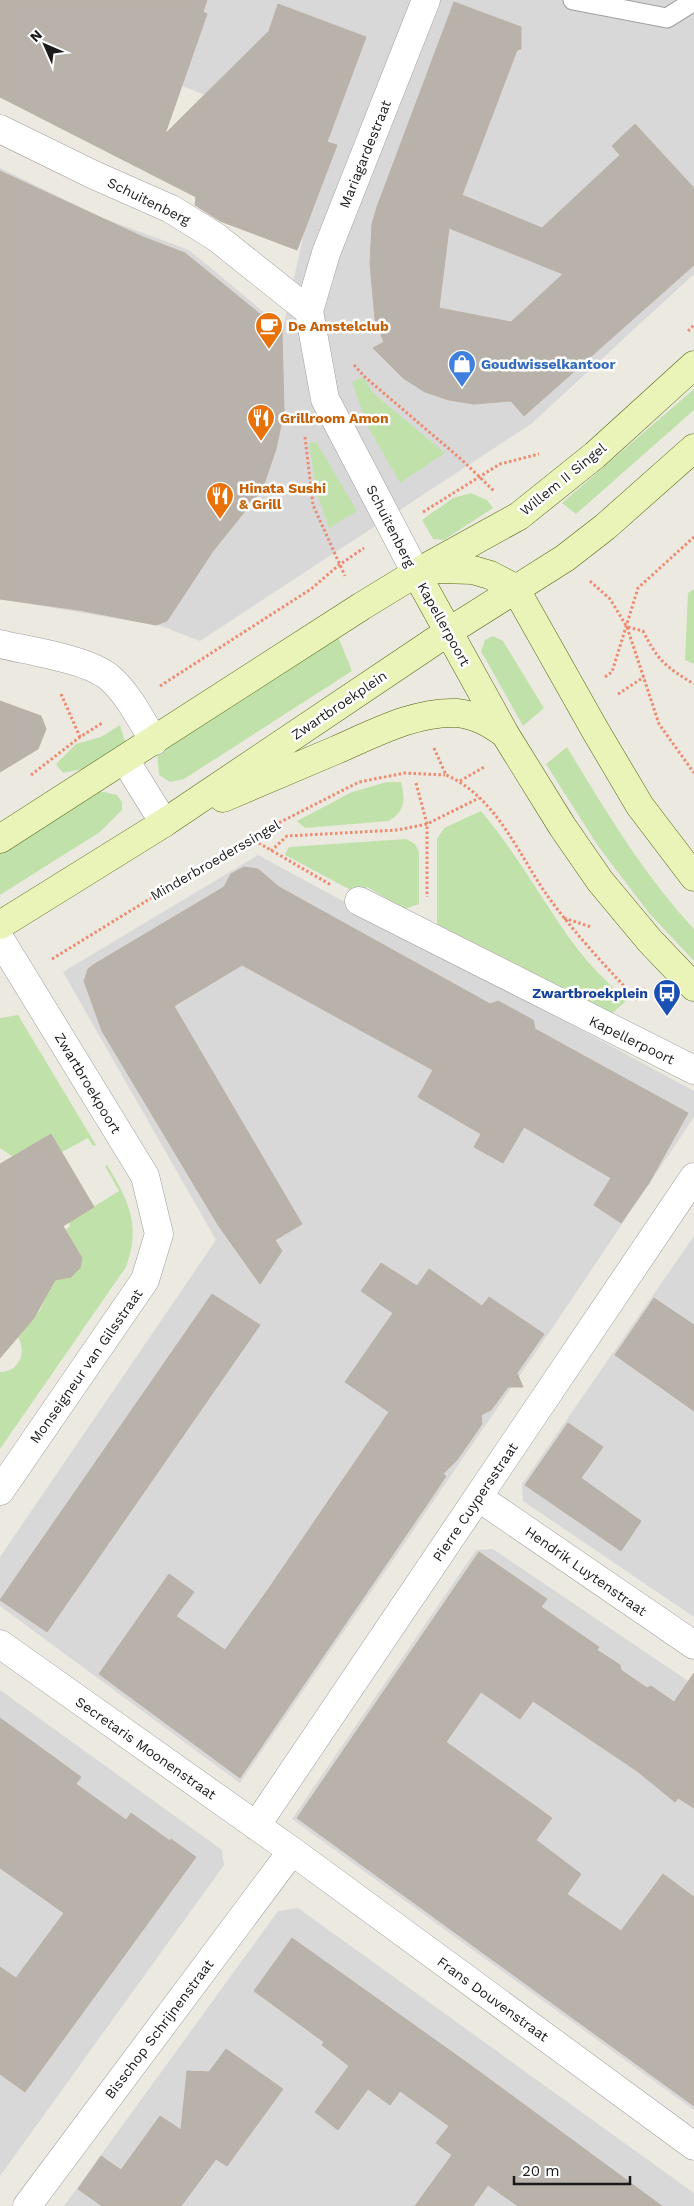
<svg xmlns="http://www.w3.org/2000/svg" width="694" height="2206" viewBox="0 0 694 2206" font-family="'Work Sans',sans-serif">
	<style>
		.residential { fill: #d9d8d8 }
		.grass { fill: #c0e2aa }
		.building { fill: #b8b2ab; stroke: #bcb1a5; fill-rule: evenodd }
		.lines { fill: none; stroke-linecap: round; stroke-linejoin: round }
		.lane-casing { stroke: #9f9f9f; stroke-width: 21 }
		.street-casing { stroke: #9f9f9f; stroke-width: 29 }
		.secondary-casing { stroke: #53660e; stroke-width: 29 }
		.path { stroke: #ed8b71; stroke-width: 3; stroke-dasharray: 2.5 2.5; stroke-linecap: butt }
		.lane { stroke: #fff; stroke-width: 19 }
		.street { stroke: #fff; stroke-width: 28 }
		.secondary { stroke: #eaf3b8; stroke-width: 28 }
		.labels { text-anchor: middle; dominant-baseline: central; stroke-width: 5; stroke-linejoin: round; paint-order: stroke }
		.street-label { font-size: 14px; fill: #1b1b1b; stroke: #fff }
		.food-label { font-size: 14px; font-weight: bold; fill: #c56008; stroke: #fff; text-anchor: start }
		.shop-label { font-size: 14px; font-weight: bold; fill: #366cbe; stroke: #fff; text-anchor: start }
		.transit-label { font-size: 14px; font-weight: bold; fill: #164399; stroke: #fff; text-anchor: end }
	</style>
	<rect width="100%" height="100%" fill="#ece9e1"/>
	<path class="residential" d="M0,0H694V274L531,424L200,641L161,626L0,599V168L103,218L189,250L283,328L324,142L0,14Z
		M258,855L694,1091V1117L557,1321L240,1783L0,1606V1557L216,1240L63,972Z
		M694,1236V1617L523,1501L522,1484Z
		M493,1549L694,1685V2110L292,1819L476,1550Z
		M0,1690L222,1850L224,1865L0,2176Z
		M298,1908L694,2193V2206H64L278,1911Z"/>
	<path class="grass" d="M363,377L374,394L445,453L400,483L368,427L352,382Z
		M694,389V410L576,514L562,503Z
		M316,442L357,511L329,528L317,494L309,443Z
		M471,493L487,500L493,508L444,540L433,539L422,520L453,498Z
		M694,589V664L685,660L688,593Z
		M337,634L352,671L184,779L170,782L159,775L157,752Z
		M493,636L503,641L544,708L523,726L481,651L485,640Z
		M120,725L126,745L92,767L63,773L56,764L76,744L101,737Z
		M567,747C605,810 644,875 694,929V961L649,913L598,846L546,764Z
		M387,782H401C405,800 406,810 389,821L305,828L297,821L352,792Z
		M99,791L117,795L122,802V810L100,832L0,895V851Z
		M481,811C517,853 543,903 576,947C590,966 609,983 626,1001L608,1017L437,926V839L444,828Z
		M406,839L415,844L419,852V904L405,909L367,887L362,896L285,855L289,847Z
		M18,1015L96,1145L93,1146L88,1138L62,1152L51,1134L13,1157L0,1148V1018Z
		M107,1165C129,1201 141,1225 126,1267L0,1449V1372C19,1372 27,1352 18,1337L40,1310L53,1280L70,1277L80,1268V1254L66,1230L70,1226L69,1222L119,1191L105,1166Z"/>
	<path class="building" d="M0,0H207L203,12L207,14L165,134L269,31L278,4L366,37L327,142L337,145L297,250L220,221L195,205L196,197L0,97Z
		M454,2L521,27V49L517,50L462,195L542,228L620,155L612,146L635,124L694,188V265L524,416L511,401L474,404L449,400L425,392L403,378L373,348L384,342L375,319L370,263L372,224L377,207ZM449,228L563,274L511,322L439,308Z
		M0,171L143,237L185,253L282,332L284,411L276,449L262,490L213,551L167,621L156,625L79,610L0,599Z
		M0,701L41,716L46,729L38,749L0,772Z
		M244,867L258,869L279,887L474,995L490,1004L498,1001L522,1014L533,1020L535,1029L688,1113L649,1183L621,1223L594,1205L611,1178L524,1127L503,1163L474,1147L481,1134L418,1097L433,1070L242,965L174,1006L302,1224L275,1240L282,1251L260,1284L218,1225L102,1031L84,981L88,969L93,965L224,887L231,874Z
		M51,1134L94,1207L63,1226L82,1258L80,1268L71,1277L55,1280L34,1318L0,1358V1164Z
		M381,1263L417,1286L429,1269L482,1306L489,1297L544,1334L517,1373L523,1387H508L491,1410L481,1415L482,1424L457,1460L443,1474L446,1476L428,1503L240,1778L99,1674L169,1574L194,1592L176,1616L225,1650L267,1591L389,1412L345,1382L393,1313L361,1291Z
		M212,1294L260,1325L47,1632L0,1600Z
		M654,1298L694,1325V1411L615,1355Z
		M568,1423L603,1447L581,1478L641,1521L621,1551L525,1485Z
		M479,1552L547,1599L541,1607L599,1647L597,1650L620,1665L621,1670L647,1688L651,1686L674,1702L694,1673V1808L678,1798L675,1802L637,1771L533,1701L520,1719L481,1692L446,1742L552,1818L536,1840L581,1874L567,1894L621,1931L663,1874L694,1897V2106L297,1818Z
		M0,1718L81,1777L76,1784L126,1820L131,1813L170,1841L171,1839L196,1857L25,2092L0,2074V1967L16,1978L64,1913L0,1868Z
		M292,1938L473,2067L662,2206H518L488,2185L473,2206H415L452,2155L436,2143L449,2126L400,2091L390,2105L368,2089L338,2130L315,2112L349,2066L322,2045L324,2042L254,1991Z
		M226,2049L283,2089L227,2166L216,2159L181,2206H102L78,2189L101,2156L121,2170L160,2116L181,2130L187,2071L209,2072Z"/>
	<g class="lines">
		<defs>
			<path id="lane" d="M573,0L667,18L694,1"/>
			<path id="street" d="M0,129L94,175L171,209L216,237L309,311L325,399L416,573
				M309,311L326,253L426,0
				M0,644C29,651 88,659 110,678C129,695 141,720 154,741
				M125,760L164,823
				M359,901L694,1070
				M0,939L145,1176L159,1234L145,1280L0,1491
				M478,1497L694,1645
				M0,1644L292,1851L694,2146
				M256,1826L694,1177
				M27,2206L292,1851"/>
			<path id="secondary" d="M425,571L437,569L473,570L490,575L515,588L595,730L640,806L694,877
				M416,573L505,734L562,826L600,881L650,941L694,987
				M223,798C261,782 299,766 336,750C373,734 415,711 457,713C476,715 490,723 505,734
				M0,839L362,606L416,573L519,516L595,455L694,365
				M0,925L164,823L448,632L565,558L605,527L694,448"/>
		</defs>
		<use href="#lane" class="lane-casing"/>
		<use href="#street" class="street-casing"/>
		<use href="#secondary" class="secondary-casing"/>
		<path class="path" d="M688,331L694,325
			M354,365L365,377L462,460L494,491
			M305,437L313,505L345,576
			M423,512L500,464L539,454
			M590,581L610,599L627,627L659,724L694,773
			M628,627L643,631C658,661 666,667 694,684
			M605,677L612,672L638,588L694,537
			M160,686L311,589L339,565L364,548
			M61,694L80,737
			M618,694L644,677
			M434,748L446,775C497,797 519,856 549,898C576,935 608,969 639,1002
			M31,775L80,737L102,723
			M460,781L486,766
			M416,783L427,824V897
			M250,838L331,885
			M271,851L287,836L397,830L427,824L479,798
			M564,918L591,927
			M52,959L249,838L359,782L405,773L445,775
			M634,999L645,988"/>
		<use href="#lane" class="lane"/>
		<use href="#street" class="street"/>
		<use href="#secondary" class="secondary"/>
	</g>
	<defs>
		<symbol id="cafe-pin" viewBox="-11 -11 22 30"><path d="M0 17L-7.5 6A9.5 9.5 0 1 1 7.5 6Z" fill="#e8710a" stroke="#fff"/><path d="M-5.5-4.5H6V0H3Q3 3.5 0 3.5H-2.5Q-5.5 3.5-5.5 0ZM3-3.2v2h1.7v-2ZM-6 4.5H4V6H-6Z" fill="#fff"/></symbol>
		<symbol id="shop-pin" viewBox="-11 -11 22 30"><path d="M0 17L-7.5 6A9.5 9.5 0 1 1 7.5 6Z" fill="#3f7fe0" stroke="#fff"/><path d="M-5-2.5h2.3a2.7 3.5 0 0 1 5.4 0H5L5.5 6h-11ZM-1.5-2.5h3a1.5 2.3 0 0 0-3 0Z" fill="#fff"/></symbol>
		<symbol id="restaurant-pin" viewBox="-11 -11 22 30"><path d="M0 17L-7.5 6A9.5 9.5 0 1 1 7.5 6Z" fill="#e8710a" stroke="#fff"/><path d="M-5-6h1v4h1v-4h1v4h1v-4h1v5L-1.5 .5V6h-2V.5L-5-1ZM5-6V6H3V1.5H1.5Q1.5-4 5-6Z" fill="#fff"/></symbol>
		<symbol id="bus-pin" viewBox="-11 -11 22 30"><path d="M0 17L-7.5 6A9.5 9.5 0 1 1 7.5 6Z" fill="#1a4fb4" stroke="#fff"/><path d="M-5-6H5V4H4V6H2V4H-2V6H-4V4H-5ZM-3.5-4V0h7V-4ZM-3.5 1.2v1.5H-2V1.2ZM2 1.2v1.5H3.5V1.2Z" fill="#fff"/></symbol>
	</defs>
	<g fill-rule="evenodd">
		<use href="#cafe-pin" x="253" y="310" width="32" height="43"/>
		<use href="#shop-pin" x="446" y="348" width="32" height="43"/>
		<use href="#restaurant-pin" x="245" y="402" width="32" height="43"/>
		<use href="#restaurant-pin" x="204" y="480" width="32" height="43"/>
		<use href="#bus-pin" x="651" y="977" width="32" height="43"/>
	</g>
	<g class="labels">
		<g class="street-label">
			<text transform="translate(365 154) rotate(-68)">Mariagardestraat</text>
			<text transform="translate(149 201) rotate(26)">Schuitenberg</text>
			<text transform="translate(563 479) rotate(-39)">Willem II Singel</text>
			<text transform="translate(391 526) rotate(63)">Schuitenberg</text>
			<text transform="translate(444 624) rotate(61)">Kapellerpoort</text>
			<text transform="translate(339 705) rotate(-34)">Zwartbroekplein</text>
			<text transform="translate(215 860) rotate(-30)">Minderbroederssingel</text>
			<text transform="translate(632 1040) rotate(26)">Kapellerpoort</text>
			<text transform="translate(88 1083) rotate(59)">Zwartbroekpoort</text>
			<text transform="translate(86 1366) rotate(-55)">Monseigneur van Gilsstraat</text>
			<text transform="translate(475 1502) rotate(-56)">Pierre Cuypersstraat</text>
			<text transform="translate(586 1571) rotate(35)">Hendrik Luytenstraat</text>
			<text transform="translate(146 1748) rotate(35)">Secretaris Moonenstraat</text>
			<text transform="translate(493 1999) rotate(36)">Frans Douvenstraat</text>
			<text transform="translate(159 2029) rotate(-53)">Bisschop Schrijnenstraat</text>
		</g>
		<g class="food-label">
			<text x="288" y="326">De Amstelclub</text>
			<text x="280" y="418">Grillroom Amon</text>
			<text x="239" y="488">Hinata Sushi<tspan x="239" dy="16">&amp; Grill</tspan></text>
		</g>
		<g class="shop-label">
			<text x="481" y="364">Goudwisselkantoor</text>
		</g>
		<g class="transit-label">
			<text x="648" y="993">Zwartbroekplein</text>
		</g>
	</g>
	<g transform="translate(45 45) rotate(315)" stroke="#ffffff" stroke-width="4" paint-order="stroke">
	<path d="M0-4L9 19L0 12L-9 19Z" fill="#1b1b1b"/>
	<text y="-8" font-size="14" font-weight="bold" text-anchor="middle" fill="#1b1b1b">N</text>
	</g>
	<path d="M514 2176v8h116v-8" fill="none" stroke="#1b1b1b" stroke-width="2.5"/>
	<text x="522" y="2176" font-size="15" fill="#1b1b1b" stroke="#ffffff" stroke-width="4" paint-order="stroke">20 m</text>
</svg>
